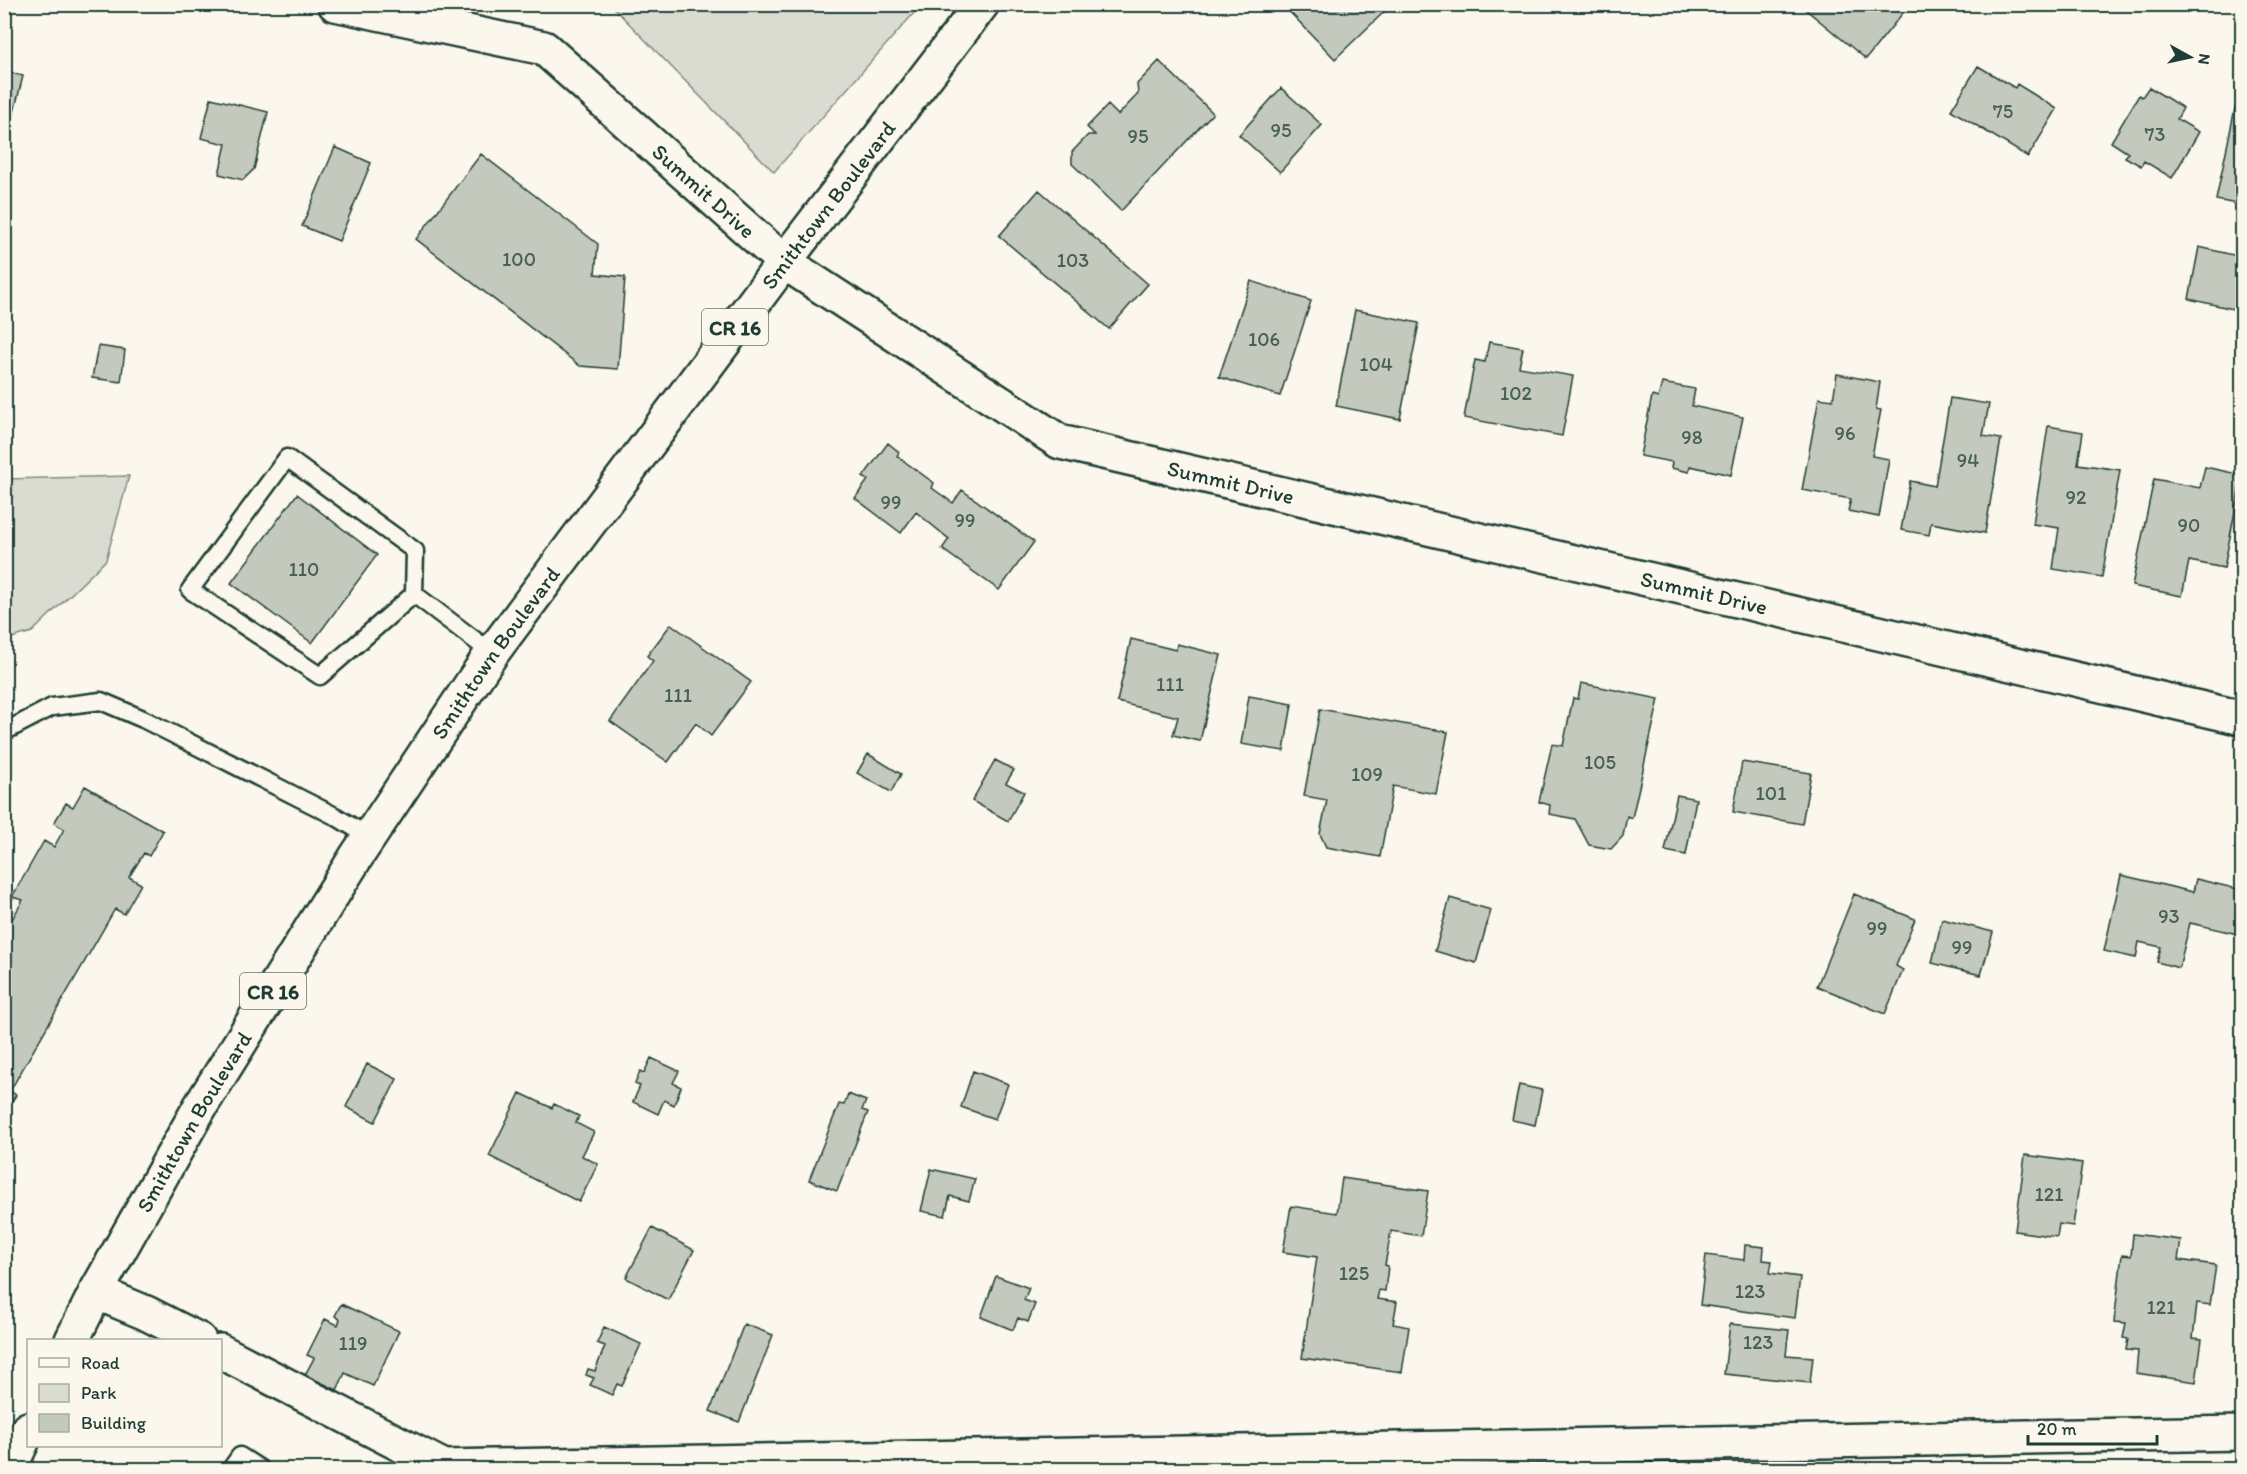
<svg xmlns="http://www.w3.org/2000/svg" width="2247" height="1474" viewBox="0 0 2247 1474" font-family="Itim,sans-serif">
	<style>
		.green { fill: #dbdcd1; stroke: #7d8c82; stroke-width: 1.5 }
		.building { fill: #c4c9be; stroke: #1f3d34; stroke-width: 1.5 }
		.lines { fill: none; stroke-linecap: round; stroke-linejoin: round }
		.lane-casing { stroke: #1f3d34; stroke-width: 21 }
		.street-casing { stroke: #1f3d34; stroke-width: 38 }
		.primary-casing { stroke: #1f3d34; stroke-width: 38 }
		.lane { stroke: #fbf7ec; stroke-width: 16 }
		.street { stroke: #fbf7ec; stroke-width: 33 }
		.primary { stroke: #fbf7ec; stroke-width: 33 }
		.labels { text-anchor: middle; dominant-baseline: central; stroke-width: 4.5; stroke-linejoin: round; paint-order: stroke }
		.number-label { font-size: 20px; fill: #486056 }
		.shield { fill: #fbf7ec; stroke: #61756b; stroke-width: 1.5 }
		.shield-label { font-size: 21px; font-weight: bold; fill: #1f3d34 }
		.street-label { font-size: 22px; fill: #1f3d34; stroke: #fbf7ec }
	</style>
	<rect width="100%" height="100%" fill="#fbf7ec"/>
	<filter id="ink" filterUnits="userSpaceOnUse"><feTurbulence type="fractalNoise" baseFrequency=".0167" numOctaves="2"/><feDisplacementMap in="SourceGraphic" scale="12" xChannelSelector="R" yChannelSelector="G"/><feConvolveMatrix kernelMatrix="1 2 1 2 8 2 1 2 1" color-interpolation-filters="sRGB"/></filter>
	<g filter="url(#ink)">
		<path class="green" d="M611,5H921L774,172Z
			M129,476L106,560L32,632L5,640V479Z"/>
		<path class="building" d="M1282,4H1379L1385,11L1335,59Z
			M1799,4H1910L1866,59Z
			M1159,61L1213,113L1121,211L1072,164V152L1088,135H1095L1087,127L1108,105L1118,115L1138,94L1137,84Z
			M1978,66L2015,88L2017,84L2057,109L2028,157L1951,110Z
			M4,71L23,76L4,152Z
			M2149,87L2183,108L2177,119L2199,132L2172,178L2144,161L2141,166L2125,157L2128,153L2111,142L2139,95L2142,97Z
			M1281,88L1322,125L1280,172L1239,135Z
			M211,98L268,112L254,169L243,180L219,174L226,144L201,138Z
			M2235,108L2242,109V205L2216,200Z
			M335,147L371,163L339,241L302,226Z
			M481,154L598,244L595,274L625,277L618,369L580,366L416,239Z
			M1039,190L1148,284L1109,329L999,236Z
			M2199,247L2242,257V311L2189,299Z
			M1251,281L1311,301L1280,396L1219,377Z
			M1355,310L1419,323L1400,419L1336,406Z
			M1489,342L1523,348L1519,367L1573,376L1562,436L1464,418L1475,360L1485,362Z
			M98,346L125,350L121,382L92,378Z
			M1837,374L1880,382L1876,409L1881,410L1872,456L1889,459L1879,517L1848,511L1851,499L1802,490L1819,398L1833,400Z
			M1662,383L1695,389L1692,406L1743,417L1731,475L1690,466L1689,472L1671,468L1672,462L1640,456L1652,396L1658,398Z
			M1950,398L1989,404L1983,436L2001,439L1985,533L1931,523L1929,535L1901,530L1910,481L1935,486Z
			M2048,426L2083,432L2078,464L2120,470L2102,577L2053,569L2059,528L2033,524Z
			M888,443L899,452L897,456L934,483L932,488L953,503L962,490L1034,542L999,590L942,549L949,539L916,512L901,533L855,498L868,480L863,477Z
			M2205,467L2242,475L2224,568L2189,561L2182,596L2132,586L2154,479L2200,488Z
			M297,494L377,555L312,643L231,583Z
			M671,624L751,682L711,736L696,723L668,762L610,721L653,661L647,656Z
			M1131,639L1176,650L1177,644L1221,655L1200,741L1173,735L1178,717L1117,702Z
			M1581,683L1659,699L1632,818L1627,816L1623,836L1611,849L1589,845L1575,819L1549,814L1550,805L1539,802L1552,744L1563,746L1573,698L1578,699Z
			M1249,696L1292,704L1284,751L1241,744Z
			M1320,709L1448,732L1436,794L1393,786L1380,857L1326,847L1320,834L1327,800L1304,796Z
			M868,754L901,774L891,792L857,773Z
			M995,760L1014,770L1006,783L1024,792L1008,821L972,801Z
			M1742,762L1811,773L1802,824L1733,812Z
			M85,786L163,831L149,856L144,853L129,877L141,884L124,914L115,909L10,1091L16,1095L4,1115V916L11,921L23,900L12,897L44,841L54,847L64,829L54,823L66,803L73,807Z
			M1677,795L1696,799L1686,855L1665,851Z
			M2121,875L2193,892L2196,879L2242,890V915L2238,934L2190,923L2179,968L2157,962L2161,947L2139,942L2136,958L2104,951Z
			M1854,894L1915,919L1896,966L1903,970L1885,1014L1817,986Z
			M1450,898L1491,910L1476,963L1435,951Z
			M1942,919L1993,932L1981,975L1932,963Z
			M651,1058L679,1071L673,1083L681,1087L674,1105L664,1100L658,1114L633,1102L640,1086L635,1084L640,1071L644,1073Z
			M367,1064L397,1079L375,1122L346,1107Z
			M973,1071L1008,1084L995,1119L961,1107Z
			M1519,1085L1542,1090L1535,1125L1512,1120Z
			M520,1093L552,1108L554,1104L579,1116L576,1123L594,1132L582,1156L598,1164L579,1202L489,1156Z
			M848,1094L866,1101L862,1110L868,1112L837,1191L809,1180L839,1104L844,1105Z
			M2025,1155L2082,1163L2073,1226L2059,1224L2057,1237L2015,1231Z
			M931,1169L975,1179L969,1201L950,1196L945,1216L921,1211Z
			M1342,1178L1428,1191L1421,1236L1391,1231L1385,1265L1388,1266L1385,1291L1379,1290L1377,1299L1397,1302L1393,1324L1409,1327L1402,1372L1302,1358L1317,1257L1283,1252L1291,1206L1337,1213Z
			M652,1228L694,1250L668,1300L626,1278Z
			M2133,1234L2181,1240L2178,1260L2216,1265L2210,1305L2197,1303L2193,1338L2202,1339L2196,1382L2136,1373L2138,1351L2126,1350L2128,1339L2123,1338L2126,1323L2114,1322L2122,1255L2131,1256Z
			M1745,1245L1764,1247L1763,1260L1772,1261L1770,1273L1800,1277L1795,1318L1700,1305L1706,1255L1744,1260Z
			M996,1276L1029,1288L1024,1300L1035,1304L1028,1322L1018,1318L1013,1330L981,1317Z
			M341,1304L399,1331L373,1386L345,1373L337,1390L305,1375L314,1358L307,1355L325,1319L338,1325L340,1319L335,1316Z
			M744,1324L773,1335L739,1422L710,1411Z
			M1730,1324L1789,1330L1786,1355L1813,1357L1810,1383L1724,1374Z
			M604,1327L641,1344L622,1386L617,1384L612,1395L590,1385L594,1378L586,1375L588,1369L595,1371L605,1346L597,1343Z"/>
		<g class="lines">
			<defs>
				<path id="lane" d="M287,458L415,551L414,594L320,676L190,590Z
					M414,594L492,653
					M4,732L52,707L101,701L143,719L335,816L371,838
					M230,1470L240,1456L262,1470"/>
				<g id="street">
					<path id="s1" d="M335,4L544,48L784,262L1060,442L2242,718"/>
					<path d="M96,1292L146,1313L199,1340"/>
					<path d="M220,1351L444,1467L2242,1433"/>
				</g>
				<g id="primary">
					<path id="s2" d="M72,1340L96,1292L200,1107L356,857L492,653L784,262L982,4"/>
					<path d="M9,1470L28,1429"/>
				</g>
			</defs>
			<use href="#lane" class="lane-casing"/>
			<use href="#street" class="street-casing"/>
			<use href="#primary" class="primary-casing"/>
			<use href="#lane" class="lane"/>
			<use href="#street" class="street"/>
			<use href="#primary" class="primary"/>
		</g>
	</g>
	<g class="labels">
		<g class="number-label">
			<text x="2003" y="111">75</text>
			<text x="1281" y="130">95</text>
			<text x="2155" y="134">73</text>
			<text x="1138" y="136">95</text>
			<text x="519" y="259">100</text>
			<text x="1073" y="260">103</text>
			<text x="1264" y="339">106</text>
			<text x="1376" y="364">104</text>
			<text x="1516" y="393">102</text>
			<text x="1845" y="433">96</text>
			<text x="1692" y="437">98</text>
			<text x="1968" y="460">94</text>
			<text x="2076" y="497">92</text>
			<text x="891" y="502">99</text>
			<text x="965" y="520">99</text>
			<text x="2189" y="525">90</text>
			<text x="304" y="569">110</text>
			<text x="1170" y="684">111</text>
			<text x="678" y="695">111</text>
			<text x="1600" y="762">105</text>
			<text x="1367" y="774">109</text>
			<text x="1771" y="793">101</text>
			<text x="2169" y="916">93</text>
			<text x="1877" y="928">99</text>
			<text x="1962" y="947">99</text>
			<text x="2049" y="1194">121</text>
			<text x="1354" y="1273">125</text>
			<text x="1750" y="1291">123</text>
			<text x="2161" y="1307">121</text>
			<text x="1758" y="1342">123</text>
			<text x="353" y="1343">119</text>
		</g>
		<g class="shield">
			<rect x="702" y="309" width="66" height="36" rx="4.5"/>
			<rect x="240" y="973" width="66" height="36" rx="4.5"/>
		</g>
		<g class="shield-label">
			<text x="735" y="327">CR 16</text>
			<text x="273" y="991">CR 16</text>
		</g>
		<g class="street-label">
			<text stroke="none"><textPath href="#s1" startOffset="428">Summit Drive</textPath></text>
			<text stroke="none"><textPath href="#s2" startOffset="1366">Smithtown Boulevard</textPath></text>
			<text stroke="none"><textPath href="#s1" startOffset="1040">Summit Drive</textPath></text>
			<text stroke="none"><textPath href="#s1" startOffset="1526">Summit Drive</textPath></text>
			<text stroke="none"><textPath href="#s2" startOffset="808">Smithtown Boulevard</textPath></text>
			<text stroke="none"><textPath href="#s2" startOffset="250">Smithtown Boulevard</textPath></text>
		</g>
	</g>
	<rect width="2247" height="1474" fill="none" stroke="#fbf7ec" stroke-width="24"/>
	<rect x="12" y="12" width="2223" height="1450" fill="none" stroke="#1f3d34" stroke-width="2" filter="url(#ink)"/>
	<rect x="27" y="1339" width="195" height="108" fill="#fbf7ec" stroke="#a3ada2" stroke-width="1.5"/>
	<rect x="39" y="1358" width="30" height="9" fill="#fbf7ec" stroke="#a3ada2" stroke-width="1.5"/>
	<text x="81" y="1369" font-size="18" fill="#1f3d34">Road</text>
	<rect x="39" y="1384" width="30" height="18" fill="#dbdcd1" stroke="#a3ada2" stroke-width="1.5"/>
	<text x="81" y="1399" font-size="18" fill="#1f3d34">Park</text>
	<rect x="39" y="1414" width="30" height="18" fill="#c4c9be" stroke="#a3ada2" stroke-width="1.5"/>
	<text x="81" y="1429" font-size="18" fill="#1f3d34">Building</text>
	<g transform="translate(2190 57) rotate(98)" stroke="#fbf7ec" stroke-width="4.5" paint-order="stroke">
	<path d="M0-4.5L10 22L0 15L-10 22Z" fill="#1f3d34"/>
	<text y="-9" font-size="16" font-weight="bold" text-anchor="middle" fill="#1f3d34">N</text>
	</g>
	<path d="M2028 1435v9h129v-9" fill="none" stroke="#1f3d34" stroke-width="3"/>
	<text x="2037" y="1435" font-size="18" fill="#1f3d34" stroke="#fbf7ec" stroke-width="4.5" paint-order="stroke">20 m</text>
</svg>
